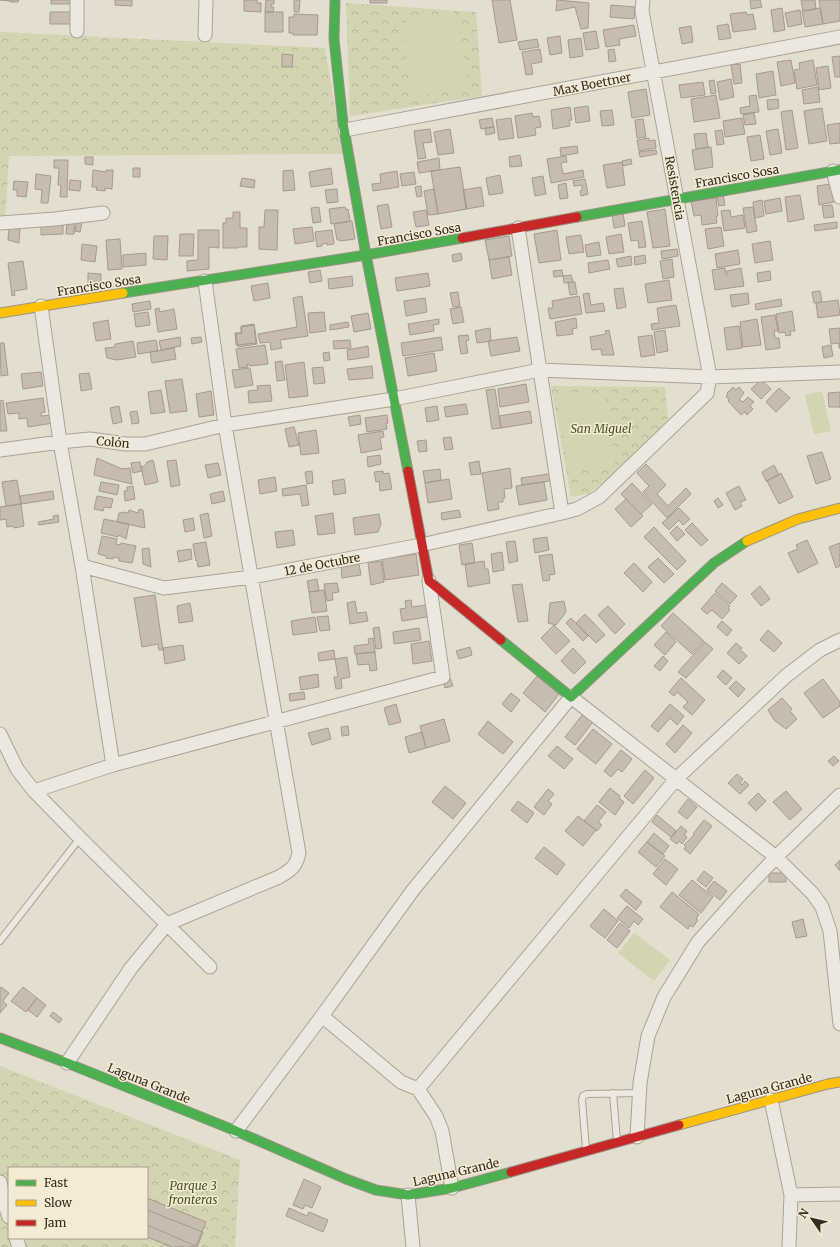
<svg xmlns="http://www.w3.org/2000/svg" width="840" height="1247" viewBox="0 0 840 1247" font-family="Merriweather,serif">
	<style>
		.park { fill: url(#park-crowns); fill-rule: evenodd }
		.pitch { fill: #d3d4b1 }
		.building { fill: #c8bcaf; stroke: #a49a8d }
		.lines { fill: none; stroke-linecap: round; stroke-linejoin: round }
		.lane-casing { stroke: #a9a397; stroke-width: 8 }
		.street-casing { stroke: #a9a397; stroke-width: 15 }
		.fast-casing { stroke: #999287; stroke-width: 11 }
		.slow-casing { stroke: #999287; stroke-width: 11 }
		.jam-casing { stroke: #999287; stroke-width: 11 }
		.lane { stroke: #ece8df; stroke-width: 6 }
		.street { stroke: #ece8df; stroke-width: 13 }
		.fast { stroke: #4caf50; stroke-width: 9 }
		.slow { stroke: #ffc107; stroke-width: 9 }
		.jam { stroke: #c62828; stroke-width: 9 }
		.labels { text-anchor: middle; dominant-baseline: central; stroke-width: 3; stroke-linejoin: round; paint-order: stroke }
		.street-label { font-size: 12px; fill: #382b1f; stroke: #f4ebd5 }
		.park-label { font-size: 12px; font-style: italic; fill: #485426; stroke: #f4ebd5 }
	</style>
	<defs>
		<pattern id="park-crowns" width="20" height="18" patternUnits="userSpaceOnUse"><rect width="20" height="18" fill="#d3d4b1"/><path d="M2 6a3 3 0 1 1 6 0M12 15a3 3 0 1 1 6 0" fill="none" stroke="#b6b698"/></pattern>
	</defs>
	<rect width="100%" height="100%" fill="#e4dece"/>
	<path class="park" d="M346,3L476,12L482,96L350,116Z
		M0,32L325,48L343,154L9,156L5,221H0Z
		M551,386L665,387L668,419L627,462L589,494L571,497Z
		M0,1066L240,1160L235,1247H0ZM9,1168H147V1238H9Z"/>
	<path class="pitch" d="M454,12L469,86L414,97L399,23Z
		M822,391L831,431L814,434L805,395Z
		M605,392L615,465L568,472L558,398Z
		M634,933L670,960L654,981L618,953Z"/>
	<path class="building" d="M0,0H19L18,2H10V1Z
		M51,0H70V4H51Z
		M115,0H132V6L115,5Z
		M244,0H257V3H261V12L244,11Z
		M266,0H274V4H271V7H274L273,12H265Z
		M294,0H300L299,12H294Z
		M370,0H387V3H370Z
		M492,0H510L517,40L499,43Z
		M557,0L589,3L588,28L581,29L575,7L556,11Z
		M750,0H760L762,7L751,9Z
		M801,0H815L816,9L803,11Z
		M819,0H840V21L823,24Z
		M611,5L635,7L634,19L610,17Z
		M782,8L785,30L774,32L771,10Z
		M820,8L823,24L805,27L802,11Z
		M800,10L802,24L788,27L785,13Z
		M50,12H73V24H50Z
		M265,12H283V32H265Z
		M746,12L747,15L753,14L756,29L733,32L730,14Z
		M294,14L318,15L317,35H293V33H289V17H294Z
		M728,24L731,38L719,40L717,26Z
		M634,25L636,36L619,39L620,45L606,47L603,30Z
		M691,26L693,42L682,44L679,28Z
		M596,31L599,48L586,50L583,33Z
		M560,36L562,53L550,55L547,38Z
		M581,38L583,56L570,58L568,40Z
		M537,39L539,47L520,50L518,42Z
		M540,49L542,62L531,64L533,74L526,75L522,52Z
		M614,49L616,61L609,62L608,50Z
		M282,54L293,55L292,67H282Z
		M840,56V77H835L832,57Z
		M791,60L795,83L781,86L777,62Z
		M813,60L817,85L797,89L794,70L800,69L799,63Z
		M740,64L742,83L734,84L731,65Z
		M828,66L831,88L819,90L816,68Z
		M773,71L776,95L759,98L756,74Z
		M731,79L734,97L720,100L717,82Z
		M714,80L716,93L711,94L709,81Z
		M703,82L705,95L681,98L679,85Z
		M818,87L820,102L804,104L802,90Z
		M646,89L650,115L632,118L628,92Z
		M716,95L720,118L694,122L691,99Z
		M756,95L759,112L741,114L740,108L750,106L749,96Z
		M778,99L779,108L768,110L767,100Z
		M588,106L590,121L576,123L574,108Z
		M570,107L572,120H569L570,126L553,129L551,110Z
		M822,108L827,141L809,144L804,111Z
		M612,110L614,125L602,126L600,111Z
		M792,110L798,148L786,150L781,112Z
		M532,113L533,117L539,116L541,127L535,128L536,135L518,138L515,116Z
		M754,113L756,124L745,125L743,115Z
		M492,118L494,127L481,129L479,120Z
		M511,118L514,138L499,140L496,120Z
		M742,118L745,134L725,137L723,121Z
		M643,119L646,137L637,138L635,120Z
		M840,123V143L830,144L827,125Z
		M494,127L495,133L486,135L485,128Z
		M430,129L432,142L423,143L426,158L418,159L414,131Z
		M450,129L454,153L438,155L434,132Z
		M778,129L782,153L770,155L766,131Z
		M722,130L724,144L717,145L715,131Z
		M706,133L708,147L696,149L694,134Z
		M760,135L764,159L751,161L747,137Z
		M649,138V141L655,140L656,148L639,151L637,140Z
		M577,146L578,153L561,156L560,148Z
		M711,147L713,167L695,170L692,150Z
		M656,150L657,154L640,157L639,152Z
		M520,155L522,166L510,167L509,157Z
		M566,156L567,162L561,163L563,174L583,170L584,177L551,183L547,159Z
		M85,157H93V165L85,164Z
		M439,158L440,170L419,173L417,162Z
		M631,159L632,164L623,166L622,161Z
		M54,160H68L67,197H60L61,185H58L59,168H54Z
		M622,162L625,185L607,188L603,165Z
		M460,167L467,209L438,214L431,171Z
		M133,168H140V177H133Z
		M331,168L333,184L311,187L309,172Z
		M93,170L106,172V170H113L112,189L105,188V191L96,190L97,187H92Z
		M293,170L295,190L283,191V171Z
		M397,171L399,187L373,191L372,184L381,183L380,174Z
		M414,172L416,184L402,186L400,174Z
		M36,174L51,176L48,203H41L42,190L35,189Z
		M500,175L503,193L489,195L486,178Z
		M543,176L546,194L535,196L532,178Z
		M242,178L255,180L254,188L240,186Z
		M585,179L588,194L581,196L580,191L582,190V185L574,186L573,181Z
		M70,180L81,181L80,191L69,190Z
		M14,181L28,182L26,197L17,196V190H13Z
		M566,183L568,198L560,199L558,185Z
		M831,184L834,202L819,205L817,186Z
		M421,186L422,196L417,197L415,187Z
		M481,187L484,206L466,209L463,190Z
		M337,189L338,202L327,203L325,190Z
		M434,189L438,214L428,215L424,191Z
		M723,195L725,205L719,206L717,196Z
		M800,195L804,219L788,222L785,197Z
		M716,198L718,216H716L717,223L702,225L701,215L694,216L691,201Z
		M780,198L782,211L766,214L764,201Z
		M762,200L764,216L755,218L753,202Z
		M388,204L392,227L381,229L377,206Z
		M832,205L834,217L824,218L822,206Z
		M319,207L321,222L313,223L311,208Z
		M345,207L346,210L348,209L350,221L331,224L329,209Z
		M753,207L757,231L747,233L743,208Z
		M665,209L670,246L653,248L647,212Z
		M265,210H278L277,250L259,249V227H264Z
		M426,210L429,225L416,227L413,212Z
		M730,210L731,217L743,215L745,228L724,231L721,211Z
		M233,212H240V228H247V247H239L238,248H223V223H226V218H233Z
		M623,213L625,226L614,228L612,214Z
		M77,221L82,222L80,232L75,231Z
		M352,221L355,239L340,241V240H337L334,224Z
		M642,221L646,247L639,248L638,240L631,241L628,223Z
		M63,222V234L41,235V223Z
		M67,222H75L74,234H66Z
		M837,222V228L815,231L814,225Z
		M312,227L314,241L295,244L293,229Z
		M721,227L724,246L708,249L705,229Z
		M9,228L20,229L19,243L8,240Z
		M198,230H219V248L209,247V269L187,271V261L198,260Z
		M332,230L334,244L327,245V243L322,244V246L317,247L315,232Z
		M557,230L561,260L539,263L534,234Z
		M180,234H194L193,256H179Z
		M621,234L624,252L609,254L606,237Z
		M581,235L584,252L569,254L566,237Z
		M154,236H168L167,260L153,259Z
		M509,236L512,256L489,260L485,240Z
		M120,239L122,269L108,270L106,240Z
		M770,241L773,260L755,263L752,244Z
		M599,242L601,255L587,257L585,245Z
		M82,244L97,246L95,262L81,260Z
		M677,249L678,256L662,259L661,251Z
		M738,250L740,264L717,268L715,254Z
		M146,253V265L123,267V255Z
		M461,253L462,260L453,262L452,255Z
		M645,255L646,263L635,265L634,257Z
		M631,256L632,265L618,267L616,259Z
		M509,257L512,275L492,279L489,260Z
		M672,259L674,277L663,279L660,261Z
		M608,260L610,269L589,273L588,263Z
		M23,261L27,289L14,291L15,295L12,296L8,263Z
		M725,268L726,275H727V271L741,268L744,286L715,290L712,270Z
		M320,270L322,281L310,283L308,272Z
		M562,270L563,276L554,277L553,271Z
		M770,271L771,280L758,282L757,273Z
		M88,273L101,274V285L88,284Z
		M428,273L430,286L397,291L395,278Z
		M571,275L573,282L564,283L563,276Z
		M352,276L353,286L329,289L328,279Z
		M669,280L672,300L648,303L645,284Z
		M573,282H575L577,294L570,295L568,283Z
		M268,283L270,298L254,301L251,286Z
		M623,288L626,307L617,309L614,289Z
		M820,291L822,302L814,303L812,292Z
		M458,292L460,306L453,307L450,293Z
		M589,293L591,305L603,303L605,311L586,313L583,294Z
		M748,293L749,304L732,307L730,295Z
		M302,296L308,336L280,340L282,348L271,350L270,342L260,343L258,334L297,327L293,298Z
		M579,296L582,314L550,319L548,308H553L552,301Z
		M425,298L427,312L406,316L404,301Z
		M781,299L782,306L756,310L755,304Z
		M838,300L840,315L818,318L816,303Z
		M150,301L151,309L133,312L132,304Z
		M676,305L680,326L652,330L651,324L659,323L657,308Z
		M461,307L464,322L453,324L450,309Z
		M159,308L160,312L174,309L177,329L158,332L155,309Z
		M792,311L795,331H790L791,335L786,336L785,332L779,333L776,314Z
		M148,312L150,325L136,327L134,314Z
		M324,312L326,331L310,333L308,313Z
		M368,313L371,329L354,332L351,316Z
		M775,315L778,331H774L775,338H779L780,348L766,350L761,317Z
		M576,318L577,328L572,329L573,334L557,336L555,322Z
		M439,319V324L433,325L434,331L410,335L408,324Z
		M757,319L761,345L743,347L740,322Z
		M108,320L111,339L96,341L93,323Z
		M348,322L349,327L330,330V325Z
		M254,324L257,344L238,347L236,334L242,333L241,326Z
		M254,325L256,343L236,345L235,333H241V327Z
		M739,326L742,348L727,350L724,328Z
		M490,328L491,341L477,343L475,331Z
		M840,328V348H839V343L831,344L829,329Z
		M609,330L614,355H602L601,349L592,350L590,337L606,334L605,331Z
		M665,330L668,351L657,353L654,332Z
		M468,335L469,340L466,341L468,353L461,354L458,336Z
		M652,335L655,355L641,357L638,337Z
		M180,337L181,346L161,350L159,341Z
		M201,337L202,342L192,344L191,338Z
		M441,337L443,350L403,356L401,343Z
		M517,337L520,351L491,356L488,341Z
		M156,340L158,351L138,354L137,343Z
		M350,340L351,348L334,349L333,341Z
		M133,341L136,357L117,360L107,358L105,348L115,347V344Z
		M0,343H4L8,375L1,376Z
		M265,345L268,364L250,366L249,364H247L248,367L239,368L236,349Z
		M831,345L833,356L824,358L822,347Z
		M368,346L369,357L348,360L347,350Z
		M174,348L176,359L152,363L150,352Z
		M329,352L330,360L324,361L323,353Z
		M434,353L437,371L408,376L405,358Z
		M282,361L285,380L277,381L275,362Z
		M304,362L308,396L289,398L285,365Z
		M372,366L373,378L349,380L347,369Z
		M323,367L325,383L314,384L312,368Z
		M250,368L253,385L235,388L232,370Z
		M41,372L43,386L23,389L21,374Z
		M89,373L92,389L81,391L79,374Z
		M182,379L187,411L170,413L165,381Z
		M761,380L771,389L761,399L751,389Z
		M526,384L529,402L500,407L498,389Z
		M270,385L272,401L249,403L248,391L258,390L257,386Z
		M733,387L736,390L739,387L744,393L739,399L743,402L748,397L754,402L750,406L753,409L747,415L745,412L741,415L728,401L729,400L726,396L728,394L727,393Z
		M779,388L790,398L776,412L766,402Z
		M495,389L501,428L492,429L486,390Z
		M161,390L165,412L151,414L148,392Z
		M211,391L214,415L199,417L196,394Z
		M840,392V407H829L828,393Z
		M43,398L45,412L41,413V416L53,415L54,423L28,427L27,418L19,419V413L8,414L6,403Z
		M3,400L7,431H0V401Z
		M466,404L468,414L446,417L444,407Z
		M119,406L122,422L113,424L110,408Z
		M437,406L439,420L427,422L425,408Z
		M137,411L139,423L132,424L130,412Z
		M530,411L532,423L501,428L499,416Z
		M360,415L361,424L350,426L348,417Z
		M387,415L388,423H386L387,429L367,432L365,418Z
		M294,427L299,445L289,447L285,429Z
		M316,430L319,453L301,455L298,433Z
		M383,431L384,437L380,438L382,449L361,453L358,435Z
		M451,437L453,449L445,450L443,438Z
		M426,440L427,451L419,452L417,441Z
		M822,452L831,479L816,484L807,456Z
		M380,455L381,464L368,467L367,457Z
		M97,458L122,469L130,468L132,484L94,475Z
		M153,460L158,482L145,485L141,467L145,466L147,462Z
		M176,460L180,485L171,487L167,461Z
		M479,461L481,474L471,475L469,463Z
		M140,462L142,471L133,473L131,463Z
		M218,463L221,475L208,478L205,465Z
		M646,464L666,485L657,494L668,506L686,488L691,494L667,518L643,492L649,486L637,473Z
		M774,465L779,475L766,481L762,472Z
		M510,468L512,488L504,489L505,498H503V502H498L499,509L488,511L482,473Z
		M440,469L441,480L425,483L423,471Z
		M312,471L313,483L307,484L305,472Z
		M383,471L384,474L389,473L392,489L380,491L379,481L376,482L374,472Z
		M555,473L556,480L522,485L521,478Z
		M781,473L793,497L779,504L767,481Z
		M275,477L277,491L260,494L258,480Z
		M344,479L346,493L334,495L332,481Z
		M449,479L452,499L428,503L425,483Z
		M17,480L21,504L6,506L2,482Z
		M101,482L119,485L117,495L99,491Z
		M544,482L547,500L519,505L516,486Z
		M632,483L652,504L641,514L621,494Z
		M306,485L309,505L302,506L300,494L283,496L282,489Z
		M133,486L135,499L125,501L124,491H127V487Z
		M739,486L746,500L740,502L742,506L735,510L726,493Z
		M53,491L54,499L21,504L20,496Z
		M223,491L225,501L212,504L210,494Z
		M97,496L113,499L111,508L104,507L103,511L94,509Z
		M718,498L723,505L718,508L714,501Z
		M626,499L643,516L631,527L615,509Z
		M21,504L24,526L14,528L13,526L7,527L6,519L0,520V507Z
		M679,508L690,519L683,525L679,520L669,530L662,523Z
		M139,509L143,510L145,528L117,522L119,513H122V512L128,513L129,510L138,513Z
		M459,510L461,517L442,520L441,513Z
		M208,513L212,536L204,538L200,515Z
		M333,513L335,533L318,535L315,516Z
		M379,514L381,524L378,532L355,535L353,518Z
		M58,515L59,522L39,525L38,522L54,519L53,516Z
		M193,518L195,530L185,532L183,520Z
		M104,519L129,524L126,539L119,535L118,537L101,533Z
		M692,523L708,540L701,546L685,530Z
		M677,526L685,534L677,541L670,533Z
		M654,527L686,561L677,570L644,537Z
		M293,530L295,545L277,548L275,532Z
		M102,536L117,539L116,544L120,545L121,543L136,546L132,563L119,561V558L114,557L113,559L106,558V556L98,554Z
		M547,537L549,550L535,553L533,539Z
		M807,540L818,563L798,573L788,553L798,549L796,545Z
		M515,541L518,561L509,563L506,542Z
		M206,542L210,565L198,567L197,560L196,561L193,544Z
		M472,543L475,563L462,565L459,545Z
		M840,543V566L836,568L829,547Z
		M149,548L151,567L143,564L142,549Z
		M191,549L192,559L179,562L177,551Z
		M502,552L504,570L493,572L491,554Z
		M416,554L419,575L385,580L382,559Z
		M552,554L555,574L549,575L550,580L543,581L539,556Z
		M658,558L674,574L664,583L648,567Z
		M381,561L384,582L371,585L368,563Z
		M484,561L485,569H488L490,583L468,587L465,564Z
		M634,563L652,582L643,592L624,573Z
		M359,564L361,575L342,578L341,567Z
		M317,579L319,591L309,592L307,581Z
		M337,583L339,592L332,593L333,600L327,601L324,584Z
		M722,583L737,596L730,604L715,591Z
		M522,584L528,621L518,622L512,585Z
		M760,586L770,599L761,606L751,594Z
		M324,590L327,611L312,613L309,592Z
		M715,593L730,606L728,608L730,610L722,619L712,610L707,614L701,609Z
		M155,595L163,650H159L158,644L142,647L134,598Z
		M411,600L412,607L426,605L427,617L402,621L400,609L406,608L405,601Z
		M355,601L357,613L366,612L368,621L350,624L347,603Z
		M564,601L566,612L556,625L548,623L550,603Z
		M190,603L193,621L179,623L177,606Z
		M608,606L625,624L615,634L598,615Z
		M673,613L704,641L692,654L661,626Z
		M585,614L605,635L596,643L576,623Z
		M328,616L330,630L320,631L317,617Z
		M315,617L317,632L293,635L291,621Z
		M571,618L588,636L583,641L566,623Z
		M722,621L732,630L727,636L717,627Z
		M554,625L570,641L556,654L541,638Z
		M379,627L382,648L376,649L373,628Z
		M419,628L421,640L394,644L393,632Z
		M768,630L782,643L774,652L760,640Z
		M666,632L676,642L665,655L654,645Z
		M373,638L375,652L355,654L354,646L369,644L368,639Z
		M429,641L432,661L413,664L411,644Z
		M705,642L713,649L686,678L678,672Z
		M736,643L742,648L740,649L747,656L739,664L727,653Z
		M183,645L185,660L165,664L163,648Z
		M470,647L472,655L459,659L456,651Z
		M573,648L586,662L574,674L561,661Z
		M334,650L335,659L319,661L318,653Z
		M375,652L377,670L370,671L369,664L358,665L356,654Z
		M663,656L668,661L660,671L654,666Z
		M347,657L350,677L341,679L342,688L336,689L334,677H338L335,659Z
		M723,670L732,678L726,685L717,677Z
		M318,674L319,687L301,690L299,677Z
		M537,676L559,694L545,712L523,693Z
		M450,678L453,686L445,688L443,680Z
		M681,678L705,700L692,715L683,707L688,702L677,692L674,696L669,692Z
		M823,679L840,702V706L823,718L804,693Z
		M736,681L745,689L738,697L729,688Z
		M304,692L305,699L290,701L289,694Z
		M511,693L520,700L511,712L502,704Z
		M782,698L792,709L790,711L797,719L786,729L774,720L768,710Z
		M396,704L401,722L389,725L384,708Z
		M670,704L684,716L677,725L670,718L658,732L651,726Z
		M583,714L593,722L575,745L565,737Z
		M444,719L450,741L426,748L420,726Z
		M488,721L513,742L503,754L478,734Z
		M683,725L692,733L675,753L666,744Z
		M348,726L349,735L342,736L341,727Z
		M328,728L331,739L312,745L308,733Z
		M593,729L612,744L596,764L577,749Z
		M422,732L426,748L409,753L405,737Z
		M557,746L573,759L564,769L548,756Z
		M621,750L632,759L622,772L618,769L611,777L604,771Z
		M834,756L839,761L833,766L828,761Z
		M645,770L654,778L633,804L624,796Z
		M737,774L743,779L740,783L742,785L745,781L749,785L740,794L728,783Z
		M445,786L466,803L453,819L432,802Z
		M610,788L620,796L619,798L624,802L615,815L599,802Z
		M548,789L554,794L548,801L552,804L544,815L534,807Z
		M786,791L802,809L790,820L773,802Z
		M758,793L766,801L756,811L748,803Z
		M688,799L697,807L687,819L678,812Z
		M518,801L534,813L527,823L511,810Z
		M597,805L606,812L598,822L602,825L597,831L584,821Z
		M657,815L676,831L671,837L652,822Z
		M578,816L596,830L583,846L565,831Z
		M704,820L712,826L690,854L684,849L686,847L684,845L694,835L693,834Z
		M681,826L687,831L684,835L687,837L682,844L679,841L677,844L670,839Z
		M654,833L669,846L663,854L647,842Z
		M647,842L665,856L656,867L638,852Z
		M544,847L565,864L557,875L535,858Z
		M665,859L678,869L666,885L653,874Z
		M840,860V871L835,865Z
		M704,871L713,878L706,887L697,880Z
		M769,873H786V882H769Z
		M692,880L713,897L701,913L679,895Z
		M714,881L727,891L720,900L707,890Z
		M626,889L642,902L636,910L620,896Z
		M672,892L699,914L696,919L698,920L693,927L690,925L688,929L660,907Z
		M627,906L643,919L638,925L634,921L629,928L617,918Z
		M604,909L618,921L605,938L590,926Z
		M803,919L807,936L796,938L792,922Z
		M620,923L630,931L617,948L607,940Z
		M1,987L9,993L3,1001L7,1005L0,1013V989Z
		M23,987L37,998L26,1012L11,1001Z
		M37,998L46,1005L37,1017L28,1010Z
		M53,1012L62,1019L59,1023L50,1016Z
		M304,1179L321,1187L312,1208L305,1205L303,1209L293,1205Z
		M147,1198L206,1222L196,1246L147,1225Z
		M289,1208L307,1216L309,1212L328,1220L323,1232L286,1216Z
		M147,1210L203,1232L197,1247H172L147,1237Z"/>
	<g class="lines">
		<defs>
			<path id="lane" d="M0,941L80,838
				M613,1093L617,1141
				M586,1149L582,1100L583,1096L587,1094L640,1093"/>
			<path id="street" d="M77,31V0
				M205,35L206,0
				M345,130L840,37
				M833,171L840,197
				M0,223L55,219L103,213
				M518,228L562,513
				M41,306L60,442L82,566L113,765
				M0,450L60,442L90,439L126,444H145L225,425L394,399L540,370L710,377L840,372
				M82,566L164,588L252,577L421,545L562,513L577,509L599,497L707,393L710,377L642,11L643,0
				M0,734L17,769L34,791L80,838L210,967
				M34,791L113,765L443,677L429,581
				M322,1016L401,1082L418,1089L676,779L786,676L820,650L840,640
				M67,1063L131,968L167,924L279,877C291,870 296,867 299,853L225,425L205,281
				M418,1089L436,1116L442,1131L452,1188
				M771,1100L791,1195L789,1247
				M236,1131L322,1016L413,890L571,697L776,857L813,894L822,907L830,931L840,1024
				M637,1137L640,1083L648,1036L664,997L698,942L740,895L776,857L840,795
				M0,1182L5,1205L9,1217
				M408,1195L413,1247
				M791,1195L840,1194
				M16,1238L19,1247"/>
			<path id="fast" d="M335,0L334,39L343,123L366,255L408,471
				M577,217L840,170
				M123,293L366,255L462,238
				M501,640L571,697L714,563L747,541
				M0,1038L67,1063L236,1131L346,1179L376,1190L408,1195L452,1188L511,1172"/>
			<path id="slow" d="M0,313L123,293
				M747,541L798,519L840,508
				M679,1125L828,1084L840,1082"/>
			<path id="jam" d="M462,238L577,217
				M408,471L429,581L501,640
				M511,1172L679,1125"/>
		</defs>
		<use href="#lane" class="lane-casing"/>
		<use href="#street" class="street-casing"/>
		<use href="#fast" class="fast-casing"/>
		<use href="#slow" class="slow-casing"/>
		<use href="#jam" class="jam-casing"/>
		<use href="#lane" class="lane"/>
		<use href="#street" class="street"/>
		<use href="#fast" class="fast"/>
		<use href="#slow" class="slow"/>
		<use href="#jam" class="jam"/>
	</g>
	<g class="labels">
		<g class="street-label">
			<text transform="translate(592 84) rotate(-11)">Max Boettner</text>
			<text transform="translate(737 176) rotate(-10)">Francisco Sosa</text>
			<text transform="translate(675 188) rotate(80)">Resistencia</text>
			<text transform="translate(419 234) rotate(-10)">Francisco Sosa</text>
			<text transform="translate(99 285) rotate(-9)">Francisco Sosa</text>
			<text transform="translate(113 442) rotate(5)">Colón</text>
			<text transform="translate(322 564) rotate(-11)">12 de Octubre</text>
			<text transform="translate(149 1083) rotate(22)">Laguna Grande</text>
			<text transform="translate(769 1088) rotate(-15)">Laguna Grande</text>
			<text transform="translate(456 1172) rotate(-13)">Laguna Grande</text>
		</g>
		<g class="park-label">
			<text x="601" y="428">San Miguel</text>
			<text x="193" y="1185">Parque 3<tspan x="193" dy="14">fronteras</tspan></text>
		</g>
	</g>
	<rect x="8" y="1167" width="140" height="72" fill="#f4ebd5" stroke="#a99e8c"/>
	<rect x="16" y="1180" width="20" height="6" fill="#4caf50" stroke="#a99e8c"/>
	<text x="44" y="1187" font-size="12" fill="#382b1f">Fast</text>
	<rect x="16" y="1200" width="20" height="6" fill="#ffc107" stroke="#a99e8c"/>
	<text x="44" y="1207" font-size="12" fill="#382b1f">Slow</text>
	<rect x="16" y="1220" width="20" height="6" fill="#c62828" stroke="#a99e8c"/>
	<text x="44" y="1227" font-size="12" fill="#382b1f">Jam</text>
	<g transform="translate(812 1219) rotate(304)" stroke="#f4ebd5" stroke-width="3" paint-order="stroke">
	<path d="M0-3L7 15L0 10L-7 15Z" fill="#382b1f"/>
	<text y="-6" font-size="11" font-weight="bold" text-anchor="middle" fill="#382b1f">N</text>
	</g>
</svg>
